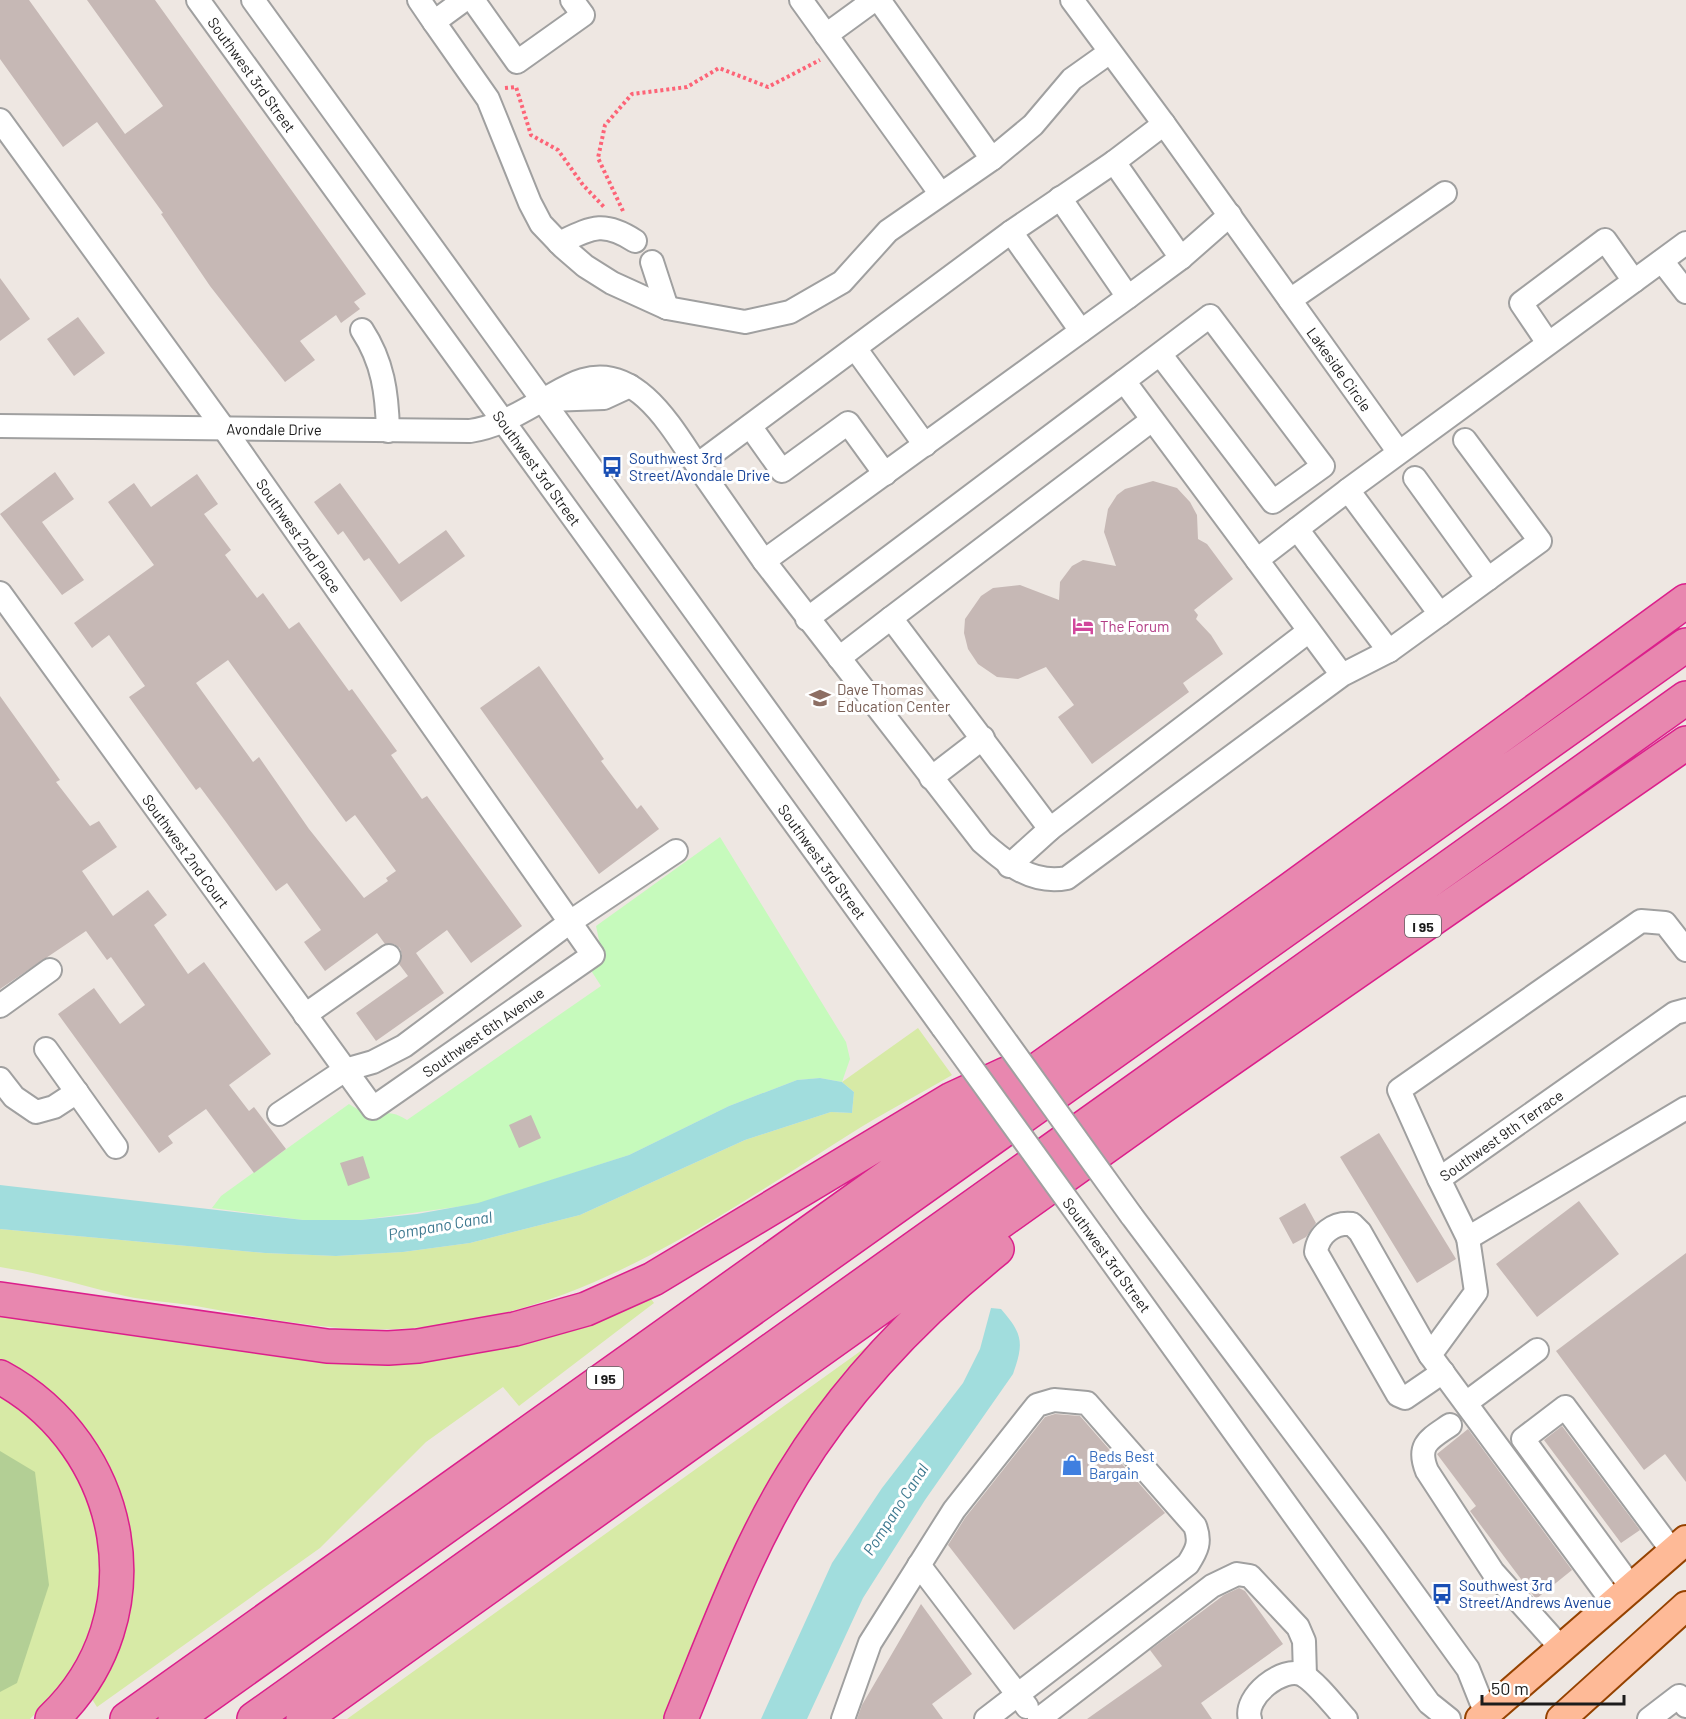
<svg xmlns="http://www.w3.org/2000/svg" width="1686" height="1719" viewBox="0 0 1686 1719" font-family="Barlow,sans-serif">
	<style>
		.grass { fill: #d7eaa6 }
		.forest { fill: #b3cf95 }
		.park { fill: #c6fabc }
		.water { fill: #a1dddd }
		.building { fill: #c6b8b5; fill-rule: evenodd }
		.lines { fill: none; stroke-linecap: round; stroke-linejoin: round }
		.minor-casing { stroke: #a0a0a0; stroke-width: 26 }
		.major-casing { stroke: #954200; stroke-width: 32 }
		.highway-casing { stroke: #db1f8b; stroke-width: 36 }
		.path { stroke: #fd6477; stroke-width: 4; stroke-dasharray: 3 3; stroke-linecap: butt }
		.minor { stroke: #fff; stroke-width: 22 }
		.major { stroke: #feba97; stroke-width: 28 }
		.highway { stroke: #e887af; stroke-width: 33 }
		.minor-bridge-casing { stroke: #a0a0a0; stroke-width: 26; stroke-linecap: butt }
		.minor-bridge { stroke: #fff; stroke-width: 22 }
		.labels { text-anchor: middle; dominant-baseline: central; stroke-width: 6; stroke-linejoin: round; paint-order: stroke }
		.shield { fill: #fff; stroke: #606060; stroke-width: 1.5 }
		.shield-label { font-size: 14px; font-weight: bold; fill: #1c1c1c }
		.street-label { font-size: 15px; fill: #1c1c1c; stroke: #fff }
		.transit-label { font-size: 15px; fill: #164399; stroke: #fff; text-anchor: start }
		.hotel-label { font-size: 15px; fill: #b23c85; stroke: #fff; text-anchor: start }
		.education-label { font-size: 15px; fill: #785e54; stroke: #fff; text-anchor: start }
		.shop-label { font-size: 15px; fill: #366cbe; stroke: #fff; text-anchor: start }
		.water-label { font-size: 16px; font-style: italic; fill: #3c788f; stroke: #fff }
	</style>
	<rect width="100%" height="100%" fill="#eee7e2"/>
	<path class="grass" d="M918,1028L952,1075C918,1095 883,1113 850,1134C697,1231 553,1335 363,1329C307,1327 251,1316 196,1306C172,1302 148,1301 125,1296C81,1285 45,1274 0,1267V1229L265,1253L336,1256L403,1252L470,1243L580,1215L745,1140L831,1112L852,1113L854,1092L842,1082Z
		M651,1299L654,1303L519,1406L503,1387L426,1442L320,1548L97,1707L90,1696C105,1669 120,1643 128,1613C134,1589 131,1564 128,1540C118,1458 74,1399 0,1363V1312L436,1359C511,1349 581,1329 651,1299Z
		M869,1345L872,1349L713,1601L664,1719H347Z
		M0,1390L70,1455L98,1529L100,1570L96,1613L80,1656L59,1689L30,1719H0Z"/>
	<path class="forest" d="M0,1451L35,1472L49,1585L17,1683L0,1692Z"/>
	<path class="park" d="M720,837L846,1042L850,1059L842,1082L820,1078L797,1080L729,1106L629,1155L478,1204L361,1220H303L212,1208L221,1196L349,1104C373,1121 385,1105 407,1120L601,986L592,972L599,940L596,926Z"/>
	<path class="water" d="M820,1078L842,1082L854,1092L852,1113L831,1112L745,1140L580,1215L470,1243L403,1252L336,1256L265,1253L0,1229V1185L303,1220H361L417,1214L478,1203L629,1155L729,1106L797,1080Z
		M991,1308L1001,1309C1023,1334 1024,1343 1013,1374L925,1500L863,1598L807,1719H761L832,1563L882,1488L963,1383L980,1349Z"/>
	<path class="building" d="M0,0H29L125,134L163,106L87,0H155L366,294L354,302L360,309L341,323L336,315L300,341L315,360L285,382L210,286L161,214L163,213L97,122L63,147L0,59Z
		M0,278L30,319L0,341Z
		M78,317L105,353L74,376L47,339Z
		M55,472L74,499L42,522L84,580L62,595L0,514Z
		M197,474L218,504L204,514L231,550L225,555L257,598L263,593L289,629L299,622L349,691L352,689L397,751L391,755L422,799L427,796L522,926L471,963L447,930L416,953L444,993L376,1041L356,1013L408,976L399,964L402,955L400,948L394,944H385L377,933L325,971L304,942L321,930L287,883L276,891L226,822L200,787L196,790L129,697L145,686L109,635L92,648L74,623L154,565L108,502L134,483L151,507ZM228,660L346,822L355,815L396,871L386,878L388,881L364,898L309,829L259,757L253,762L196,683Z
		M1153,481L1177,488L1190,502L1197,515L1198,539L1207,544L1233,579L1194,610L1198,615L1196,619L1211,635L1223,654L1183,683L1189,692L1092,764L1058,717L1074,705L1046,667L1018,679L997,677L978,664L968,649L964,633L965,619L981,596L993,588L1020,585L1059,600L1060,582L1072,566L1083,560L1116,566L1104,532L1108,509L1117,495L1125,489Z
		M340,483L399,564L446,530L465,556L401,602L369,558L364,561L343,531L338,535L314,502Z
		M539,666L604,759L601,761L637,809L641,805L659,829L599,874L480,708Z
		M0,696L60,780L56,782L90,826L99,821L117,847L82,871L113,916L148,890L167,915L154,925L188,974L204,962L271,1054L229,1085L249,1111L254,1107L286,1149L254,1173L206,1109L168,1136L173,1143L159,1153L58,1014L94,988L120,1024L145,1005L111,957L107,960L86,931L0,989Z
		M531,1115L541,1138L519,1148L509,1125Z
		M1379,1133L1456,1259L1417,1283L1340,1157Z
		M363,1156L370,1178L348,1186L340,1163Z
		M1579,1201L1619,1254L1537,1317L1496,1264Z
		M1305,1203L1316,1223L1306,1237L1293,1244L1279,1218Z
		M1686,1253V1482L1665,1454L1644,1470L1556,1351Z
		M1055,1414L1080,1416L1165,1513L1014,1630L948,1545L965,1518L1045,1417Z
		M1562,1426L1640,1530L1621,1543L1544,1440Z
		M1468,1429L1572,1570L1536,1599L1470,1511L1476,1506L1437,1454Z
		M1239,1588L1245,1591L1283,1644L1201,1703L1212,1719H1087L1162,1666L1150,1650L1224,1595Z
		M921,1604L972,1674L932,1704L943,1719H857L862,1705Z"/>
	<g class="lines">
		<defs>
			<g id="minor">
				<path id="s1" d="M198,0L943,1028"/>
				<path d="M253,0L979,1004"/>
				<path d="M419,0L434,22L464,0"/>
				<path d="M473,0L517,62L583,15L572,0"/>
				<path d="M801,0L940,193"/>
				<path d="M879,0L992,159"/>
				<path id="s2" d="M1072,0L1164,124L1398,451"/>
				<path d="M434,22L488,99L530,203L541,224L563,247L585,266L612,283L667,308L745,322L790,312L842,282L888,231L992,159L1033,125L1072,79L1110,52"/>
				<path d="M826,35L874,0"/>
				<path id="s3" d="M0,120L225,430L593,955L373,1108L0,593"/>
				<path d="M1114,162L1181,258"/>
				<path d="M1060,198L1128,297"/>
				<path d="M1011,232L1081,331"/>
				<path d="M559,243C591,228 603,220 635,241"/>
				<path d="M1662,261L1686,292"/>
				<path d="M652,262L667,308"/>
				<path d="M1290,300L1445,193"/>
				<path d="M362,330C383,362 387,393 388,431"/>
				<path d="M1548,343L1521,303L1605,240L1634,281"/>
				<path d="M855,348L925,445"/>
				<path d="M1160,354L1273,502L1323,466L1210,316L1124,381L1257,560"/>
				<path d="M549,400L604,398L630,386"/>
				<path id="s4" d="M0,426L470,431C497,427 518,414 541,401C554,394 569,384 583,380C637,364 672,428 697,465L1011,232L1114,162L1164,124"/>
				<path d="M750,426L782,471L848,423L885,474"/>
				<path d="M697,465L764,561L1128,297L1181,258L1230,215"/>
				<path d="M1415,478L1488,579"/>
				<path d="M1348,490L1686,243"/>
				<path d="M1297,529L1348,490L1440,614L1389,651"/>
				<path d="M764,561L982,842C1006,863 1032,885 1067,878L1342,675L1389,651L1297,529L1257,560L1342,675"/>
				<path d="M1440,614L1540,541L1465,440"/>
				<path d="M891,618L1152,420"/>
				<path d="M807,619L1124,381"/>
				<path d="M839,658L891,618L1050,829"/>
				<path d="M931,778L983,738"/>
				<path d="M1009,866L1050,829L1309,631"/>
				<path d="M0,1006L50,970"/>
				<path d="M305,1015L389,956"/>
				<path d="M46,1049L116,1147"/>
				<path d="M0,1079L14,1097L36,1112L54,1107L77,1092"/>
				<path d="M279,1114L345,1070L373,1062L404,1046L570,922L676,851"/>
				<path d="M1439,1179L1399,1090L1641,921L1665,923L1686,950"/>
				<path d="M1131,1215L1374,1539L1468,1669L1488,1719"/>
				<path d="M1468,1238L1686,1108"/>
				<path d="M1097,1241L1429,1703L1449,1719"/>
				<path d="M1430,1355L1360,1232L1352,1224C1334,1222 1318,1234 1316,1252L1398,1395L1405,1398L1443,1372"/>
				<path d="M1466,1403L1537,1350"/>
				<path d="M1450,1425C1430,1439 1416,1444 1427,1471L1493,1572L1562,1649"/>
				<path d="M919,1565L1027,1707"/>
				<path d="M1632,1588L1523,1439L1565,1407L1673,1552"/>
				<path id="s5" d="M1614,1604L1430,1355L1476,1292L1468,1238L1439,1179L1675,1013L1686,1010"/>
				<path d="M843,1719L870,1643L954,1510L1037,1405L1054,1400L1087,1403L1195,1526C1201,1542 1197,1550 1188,1564L986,1719"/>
				<path d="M1039,1719L1212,1586L1237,1574L1250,1576L1298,1627L1304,1641L1305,1676"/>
				<path d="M1250,1719C1243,1697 1283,1665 1303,1675C1316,1682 1335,1707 1346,1719"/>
				<path d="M1649,1719L1679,1696L1686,1706"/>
			</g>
			<path id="major" d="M1480,1719L1686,1540
				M1561,1719L1686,1606"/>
			<path id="highway" d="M0,1299L327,1346L388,1348L418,1346L515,1329L586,1309L653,1279L952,1099L1006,1074
				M0,1377C126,1445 160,1617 52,1719
				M127,1719L1291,889L1686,601
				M175,1719L1686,645
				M254,1719L1686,698
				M303,1719L1160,1108L1686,743
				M681,1719C715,1636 746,1550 793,1474C846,1387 918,1313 997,1249"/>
		</defs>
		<use href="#minor" class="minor-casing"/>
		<use href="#major" class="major-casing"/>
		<use href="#highway" class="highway-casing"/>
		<path class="path" d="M505,88L516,87L531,135L558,150L583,185L605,208
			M623,211L598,158L605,125L632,94L687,87L719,68L768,87L820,60"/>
		<use href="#minor" class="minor"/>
		<use href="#major" class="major"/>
		<use href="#highway" class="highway"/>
		<defs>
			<path id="minor-bridge" d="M979,1004L1131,1215
				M943,1028L1097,1241"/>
		</defs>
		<use href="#minor-bridge" class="minor-bridge-casing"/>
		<use href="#minor-bridge" class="minor-bridge"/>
	</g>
	<defs>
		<symbol id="bus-bare" viewBox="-9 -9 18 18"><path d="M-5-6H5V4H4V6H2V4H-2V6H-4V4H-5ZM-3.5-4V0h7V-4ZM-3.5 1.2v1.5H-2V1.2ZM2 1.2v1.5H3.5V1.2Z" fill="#1a4fb4" stroke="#fff" stroke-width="2.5" paint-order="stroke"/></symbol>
		<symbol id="hotel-bare" viewBox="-9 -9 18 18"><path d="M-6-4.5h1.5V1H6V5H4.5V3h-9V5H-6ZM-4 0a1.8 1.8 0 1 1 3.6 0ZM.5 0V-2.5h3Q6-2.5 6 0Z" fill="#d1479c" stroke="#fff" stroke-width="2.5" paint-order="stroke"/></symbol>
		<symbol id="school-bare" viewBox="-9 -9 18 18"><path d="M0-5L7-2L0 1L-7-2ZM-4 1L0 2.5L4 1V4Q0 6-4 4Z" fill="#8d6e63" stroke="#fff" stroke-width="2.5" paint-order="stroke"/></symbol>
		<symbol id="shop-bare" viewBox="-9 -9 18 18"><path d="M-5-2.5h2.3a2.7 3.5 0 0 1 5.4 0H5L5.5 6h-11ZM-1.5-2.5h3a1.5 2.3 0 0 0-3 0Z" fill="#3f7fe0" stroke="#fff" stroke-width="2.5" paint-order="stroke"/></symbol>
	</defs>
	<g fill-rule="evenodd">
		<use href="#bus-bare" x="597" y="452" width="30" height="30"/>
		<use href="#hotel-bare" x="1068" y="611" width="30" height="30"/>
		<use href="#school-bare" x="805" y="683" width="30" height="30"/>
		<use href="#shop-bare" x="1057" y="1450" width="30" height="30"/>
		<use href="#bus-bare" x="1427" y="1579" width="30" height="30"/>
	</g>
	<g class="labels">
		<g class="shield">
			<rect x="1405" y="915" width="36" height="22" rx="4.5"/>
			<rect x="587" y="1367" width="36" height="22" rx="4.5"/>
		</g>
		<g class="shield-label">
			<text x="1423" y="926">I 95</text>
			<text x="605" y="1378">I 95</text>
		</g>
		<g class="street-label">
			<text stroke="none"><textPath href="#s1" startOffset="92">Southwest 3rd Street</textPath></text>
			<text stroke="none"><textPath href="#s2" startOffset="456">Lakeside Circle</textPath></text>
			<text stroke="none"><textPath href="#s4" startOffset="274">Avondale Drive</textPath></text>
			<text stroke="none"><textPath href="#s1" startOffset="578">Southwest 3rd Street</textPath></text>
			<text stroke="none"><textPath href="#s3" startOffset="512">Southwest 2nd Place</textPath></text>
			<text transform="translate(186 851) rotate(54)">Southwest 2nd Court</text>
			<text stroke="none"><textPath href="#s1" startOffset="1064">Southwest 3rd Street</textPath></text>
			<text transform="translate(483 1032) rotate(-35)">Southwest 6th Avenue</text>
			<text stroke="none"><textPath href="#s5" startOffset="584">Southwest 9th Terrace</textPath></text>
			<text transform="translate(1107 1255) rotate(54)">Southwest 3rd Street</text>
		</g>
		<g class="transit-label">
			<text x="629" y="458">Southwest 3rd<tspan x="629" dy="17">Street/Avondale Drive</tspan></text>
			<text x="1459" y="1585">Southwest 3rd<tspan x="1459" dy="17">Street/Andrews Avenue</tspan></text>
		</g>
		<g class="hotel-label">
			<text x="1100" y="626">The Forum</text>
		</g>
		<g class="education-label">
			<text x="837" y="689">Dave Thomas<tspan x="837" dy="17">Education Center</tspan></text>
		</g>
		<g class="shop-label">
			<text x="1089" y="1456">Beds Best<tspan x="1089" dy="17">Bargain</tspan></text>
		</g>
		<g class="water-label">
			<text transform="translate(440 1225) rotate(-10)">Pompano Canal</text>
			<text transform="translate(895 1509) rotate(-57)">Pompano Canal</text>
		</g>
	</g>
	<path d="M1482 1695v9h142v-9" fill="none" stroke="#1c1c1c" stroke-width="3"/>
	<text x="1491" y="1695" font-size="18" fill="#1c1c1c" stroke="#ffffff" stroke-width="4.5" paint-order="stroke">50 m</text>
</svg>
